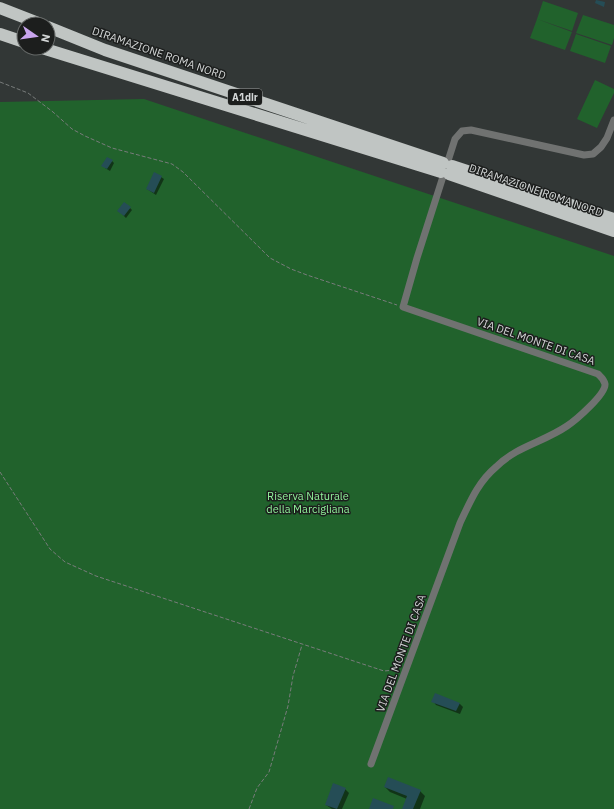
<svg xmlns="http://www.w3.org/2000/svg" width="614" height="809" viewBox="0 0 614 809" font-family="'IBM Plex Sans',sans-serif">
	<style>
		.green { fill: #21622c }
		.shadow { fill: #0007 }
		.building { fill: #254d56 }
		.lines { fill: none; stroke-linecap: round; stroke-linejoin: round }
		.path { stroke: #787c7b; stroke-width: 1; stroke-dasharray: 4 2; stroke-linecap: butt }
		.minor { stroke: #707271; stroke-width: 7 }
		.motorway { stroke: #c0c5c3; stroke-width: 12 }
		.labels { text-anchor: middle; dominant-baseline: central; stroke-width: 3; stroke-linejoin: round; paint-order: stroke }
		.shield { fill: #1c1e1d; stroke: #9c9f9e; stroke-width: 1 }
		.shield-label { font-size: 10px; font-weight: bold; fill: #d3d6d6 }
		.street-label { font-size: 11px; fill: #d3d6d6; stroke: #1c1e1d }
		.park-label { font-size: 11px; fill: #92f39c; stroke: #1c1e1d }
	</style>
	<rect width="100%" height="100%" fill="#323736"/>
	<path class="green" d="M543,1L578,13L572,31L537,19Z
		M583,15L614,25V38L612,45L576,33Z
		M537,19L572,32L565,50L530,38Z
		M576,34L611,46L605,63L570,51Z
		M595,80L614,89V93L597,128L577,119Z
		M144,99L614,256V809H0V102Z"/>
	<path class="shadow" d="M112,161L114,163L110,171L105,168Z
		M161,177L164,179L156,195L147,189Z
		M130,208L132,210L126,218L121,213Z
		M433,701L459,703L463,707L460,714L436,705Z
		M385,787L420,791L425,796L420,809H403L407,799L390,792Z
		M345,789L349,793L342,809H332L326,805Z"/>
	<path class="building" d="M596,0L605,2L604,7L595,3Z
		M107,157L113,160L107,169L101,166Z
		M154,172L162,176L154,193L146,189Z
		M124,202L131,207L124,216L117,211Z
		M435,693L460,703L456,711L431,702Z
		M388,777L421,790L413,809H402L407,796L384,787Z
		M333,783L346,788L337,809L325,805Z
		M373,798L394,806L393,809H369Z"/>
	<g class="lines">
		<path class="path" d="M0,82L28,93L53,112L72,129L85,136L112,148L172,164L183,172L270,258L291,269L307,275L397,305
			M0,472L50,549L65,562L96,576L384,671L395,670L399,666
			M249,809L257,788L269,772L288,706L293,676L302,645"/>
		<path class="minor" d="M371,764L460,523C470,502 478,482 496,467C502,461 509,456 516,452C532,443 551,437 567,426C576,420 606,394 605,384C604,379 601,377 598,374L403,307L417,258L455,139L462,131L471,130L584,155L593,154L601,147L607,138L614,120"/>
		<path class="motorway" d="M0,8L41,24
			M48,27L105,50L443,163
			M0,34L24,42
			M42,48L441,172
			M452,166L614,219
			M449,174L614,231"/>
	</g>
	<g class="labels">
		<rect class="shield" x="228" y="89" width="34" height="16" rx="3"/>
		<g class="shield-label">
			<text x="245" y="97">A1dir</text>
		</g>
		<g class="street-label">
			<text transform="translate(159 53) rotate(19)">DIRAMAZIONE ROMA NORD</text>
			<text transform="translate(536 190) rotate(19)">DIRAMAZIONE ROMA NORD</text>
			<text transform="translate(536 341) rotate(19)">VIA DEL MONTE DI CASA</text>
			<text transform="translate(401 653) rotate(-70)">VIA DEL MONTE DI CASA</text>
		</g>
		<g class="park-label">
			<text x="308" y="496">Riserva Naturale<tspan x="308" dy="13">della Marcigliana</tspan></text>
		</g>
	</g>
	<g transform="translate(36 36) rotate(103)"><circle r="19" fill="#1c1e1d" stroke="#656867"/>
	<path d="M0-3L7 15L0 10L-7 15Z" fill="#c9a5ee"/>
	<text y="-6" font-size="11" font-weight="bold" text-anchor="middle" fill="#d3d6d6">N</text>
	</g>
</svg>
